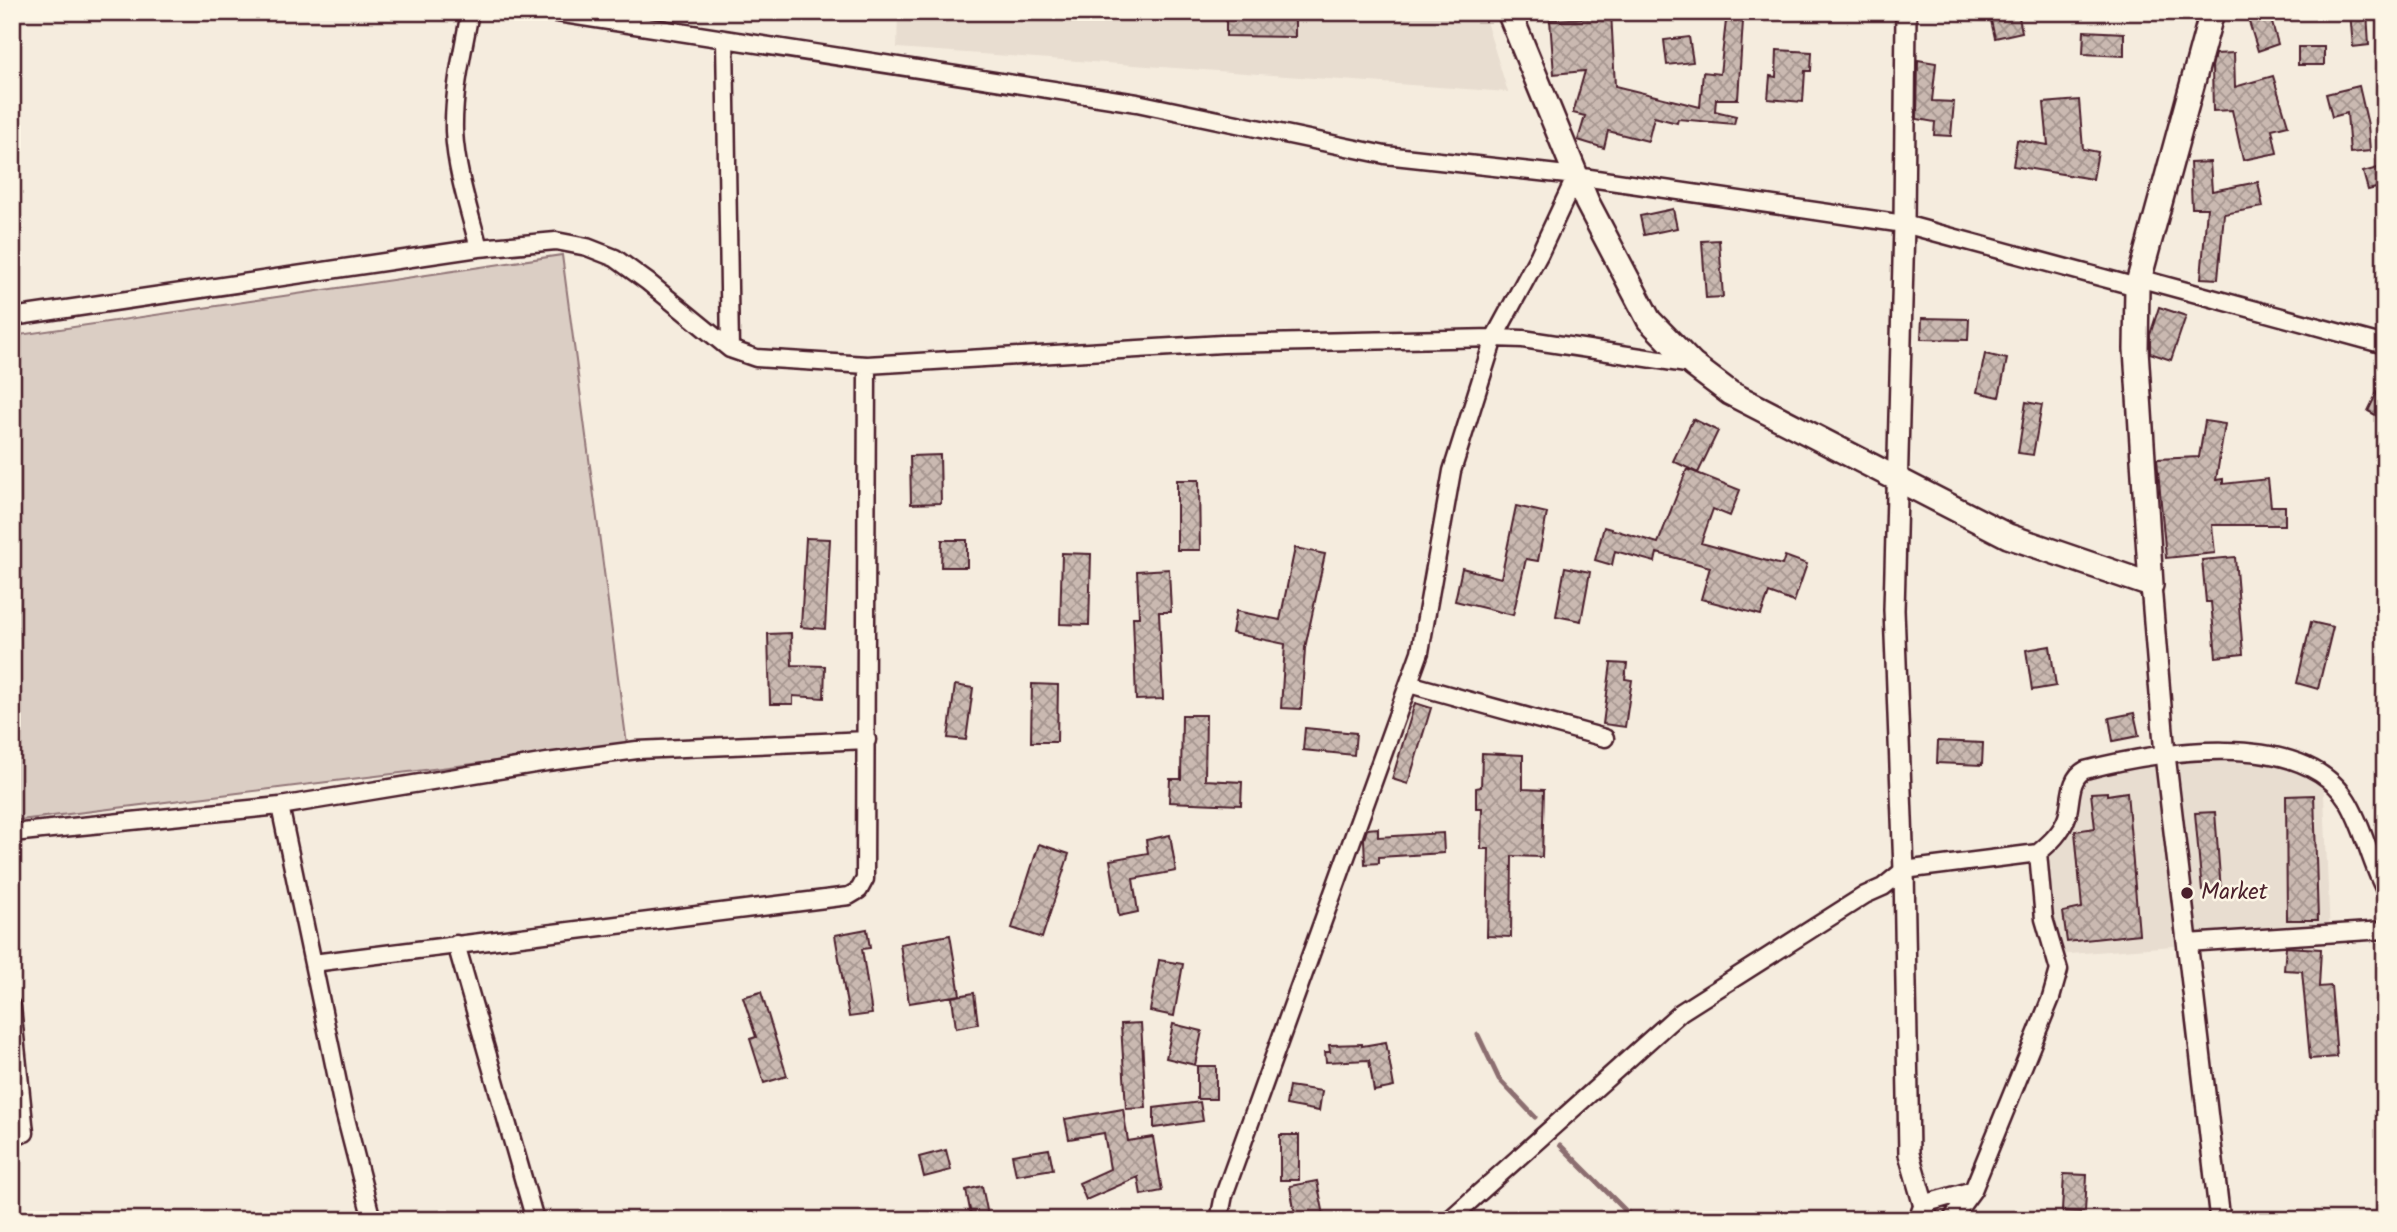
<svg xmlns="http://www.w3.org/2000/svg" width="2397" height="1232" viewBox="0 0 2397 1232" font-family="Kalam,sans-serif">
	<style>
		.built { fill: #e8ddd0 }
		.green { fill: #dbcec4; stroke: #927678; stroke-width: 2 }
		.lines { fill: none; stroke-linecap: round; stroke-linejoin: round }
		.stream { stroke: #8c6e70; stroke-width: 5 }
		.building { fill: url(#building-cross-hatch); stroke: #4a1f2b; stroke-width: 2 }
		.minor-casing { stroke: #4a1f2b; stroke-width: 21 }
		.tertiary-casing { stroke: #4a1f2b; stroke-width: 24 }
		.secondary-casing { stroke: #4a1f2b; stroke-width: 28 }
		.minor { stroke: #fcf5e5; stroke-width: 16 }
		.tertiary { stroke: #fcf5e5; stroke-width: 19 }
		.secondary { stroke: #fcf5e5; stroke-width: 23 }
		.poi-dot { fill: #4a1f2b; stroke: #fcf5e5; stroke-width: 2.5 }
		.labels { text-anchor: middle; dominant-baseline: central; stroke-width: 5; stroke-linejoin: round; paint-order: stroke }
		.poi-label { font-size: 23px; fill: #4a1f2b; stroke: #fcf5e5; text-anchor: start }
	</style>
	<defs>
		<pattern id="building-cross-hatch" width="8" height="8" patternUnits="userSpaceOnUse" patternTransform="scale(1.75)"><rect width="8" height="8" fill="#cab9b1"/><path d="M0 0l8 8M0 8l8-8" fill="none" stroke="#a69690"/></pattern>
	</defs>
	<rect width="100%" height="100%" fill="#f5ecde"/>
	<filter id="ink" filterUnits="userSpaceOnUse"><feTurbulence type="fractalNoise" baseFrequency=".0143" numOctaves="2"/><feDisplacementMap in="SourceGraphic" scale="14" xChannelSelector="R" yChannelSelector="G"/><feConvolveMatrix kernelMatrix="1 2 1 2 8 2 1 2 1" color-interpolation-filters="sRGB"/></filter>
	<g filter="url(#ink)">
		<path class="built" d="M898,12H1483L1508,92L897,48Z
			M2243,752L2323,773L2330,934L2057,955L2038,853L2049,844L2079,773Z"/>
		<path class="green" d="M562,255L627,745L12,821V336Z"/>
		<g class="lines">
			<path class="stream" d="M1478,1035L1499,1079L1535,1117
				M1560,1145L1635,1220"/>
		</g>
		<path class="building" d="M1226,12H1295V37L1226,36Z
			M1590,12H1611L1615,86L1700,107L1703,72L1720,74L1727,12H1741V21H1743L1738,99H1716L1715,111L1736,116L1734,124L1678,119L1677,123L1654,117L1648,141L1608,131L1604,148L1578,140L1585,116L1573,113L1585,71L1554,74L1550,20L1591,18Z
			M1989,12H2018L2022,32L1995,38Z
			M2246,12H2269L2278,44L2258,51Z
			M2350,12H2367L2369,45L2353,47Z
			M2084,31L2124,33V56L2083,54Z
			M1689,37L1693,62L1667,65L1664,40Z
			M2298,47H2324V65H2298Z
			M1777,50L1812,52L1811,71H1805L1803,102L1768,99L1770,76L1776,77Z
			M2234,53L2235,87L2273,76L2288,125L2272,129L2277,153L2243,160L2232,110L2213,111L2212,67L2215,54Z
			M1918,60L1936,63L1932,101L1954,102L1951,136L1934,135L1935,122L1917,119Z
			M2359,86L2368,125L2370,151L2350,153L2347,113L2332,117L2326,94Z
			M2079,100L2083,149L2098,152L2093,179L2013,166L2017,140L2048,145L2044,103Z
			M2210,162L2212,191L2258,182L2263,207L2224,214L2218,279L2201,278L2207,208H2192L2190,163Z
			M2385,166V186L2368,190L2363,172Z
			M1673,209L1677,228L1644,235L1640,216Z
			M1719,240L1723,297L1706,298L1702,241Z
			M2159,307L2186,316L2171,360L2150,353V335Z
			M1922,318L1969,319L1968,340L1921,339Z
			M1985,354L2007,359L1999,397L1977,392Z
			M2385,376V420L2368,411Z
			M2026,402L2042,405L2033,455L2018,453Z
			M1693,419L1718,431L1698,473L1673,461Z
			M2205,421L2225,424L2216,480L2223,479V484L2268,479L2271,506H2285V525H2212L2215,553L2166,558L2157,459L2199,457Z
			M940,455L941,503L911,504L910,456Z
			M1687,469L1740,490L1730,516L1713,509L1701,543L1782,565L1785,556L1807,564L1794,602L1769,593L1761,615L1701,599L1710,567L1657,553L1655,562L1615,551L1612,565L1595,560L1604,527L1658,543Z
			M1177,480H1199L1200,550H1177Z
			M1516,506L1547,513L1538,561L1526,559L1513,615L1455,601L1462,568L1501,578Z
			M806,538L830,539L825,629L801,627Z
			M942,540H967V567H941Z
			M1295,548L1325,554L1305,648L1301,709L1281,708L1285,644L1232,633L1236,611L1280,620Z
			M1062,553L1091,554L1089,625L1060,624Z
			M2235,557L2243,654L2216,657L2211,602H2206L2202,560Z
			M1565,567L1590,572L1581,621L1556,616Z
			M1169,569L1171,612H1159L1163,699L1136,700L1133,617H1139L1137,571Z
			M2311,622L2333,627L2318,689L2297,683Z
			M791,633L792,665L825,666L824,698L793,696V704H770L768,634Z
			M2050,646L2056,686L2032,690L2026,650Z
			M1611,663L1627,664L1625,679L1632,680L1625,727L1603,724Z
			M1032,684L1058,685L1057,742H1031Z
			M955,685L973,688L966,740L948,738Z
			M1415,703L1431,708L1408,784L1392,779Z
			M2134,713L2139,736L2113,741L2109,718Z
			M1182,715H1206L1205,780L1242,782L1241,805L1169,802L1170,779H1181Z
			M1305,728L1356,733L1354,755L1303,750Z
			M1938,741L1983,743L1982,765L1937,763Z
			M1482,753L1523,755V789L1544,790L1542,857L1512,856L1511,937L1487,936L1489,849H1481L1482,808H1476V788L1481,787Z
			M2107,792V795L2127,792L2139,934L2067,942L2063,912L2082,908L2075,831L2095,828L2091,793Z
			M2314,795L2318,920H2287L2286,796Z
			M2215,812L2221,891H2202L2195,813Z
			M1378,828V837L1443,833L1444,853L1379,857V863L1365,864L1364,839L1367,829Z
			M1170,835L1176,871L1133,879L1138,912L1119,916L1110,860L1148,853L1146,840Z
			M1039,844L1069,854L1042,938L1012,928Z
			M867,929L870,948L862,949L872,1014L849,1017L835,935Z
			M950,935L960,995L909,1003L900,944Z
			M2286,947L2321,949L2319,987L2331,986L2337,1057L2310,1059L2302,971L2284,970Z
			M1159,960L1183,964L1174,1016L1150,1011Z
			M761,992L787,1076L764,1083L750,1039L756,1037L743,997Z
			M974,993L978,1024L956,1028L952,997Z
			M1141,1023L1146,1108L1126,1109L1121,1024Z
			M1173,1024L1202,1031L1195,1065L1166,1058Z
			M1386,1042L1394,1087L1374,1091L1369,1060L1326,1062L1325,1052H1330L1329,1045L1362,1044V1046Z
			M1197,1066H1216V1099H1197Z
			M1289,1086L1322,1091L1319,1111L1286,1105Z
			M1200,1102L1203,1121L1154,1128V1108Z
			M1123,1109L1128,1141L1153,1137L1162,1191L1141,1195L1138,1177L1086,1200L1079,1183L1110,1169L1104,1133L1069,1139L1065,1119Z
			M1280,1135H1299V1180H1280Z
			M1049,1149L1053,1169L1016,1175L1012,1155Z
			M946,1150L951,1170L924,1177L919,1157Z
			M2064,1174L2087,1175L2085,1212L2062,1211Z
			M1317,1181L1325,1220H1296L1290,1186Z
			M982,1186L989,1220H972L966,1190Z"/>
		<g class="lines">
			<defs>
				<path id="minor" d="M470,12C463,50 453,92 454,131C456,171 469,210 479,248
					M551,12L1137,103L1385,155L1576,176L1904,224L2137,287
					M725,39L730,349
					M2138,278L2385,345
					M12,317L479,248L556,241L587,247L615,258L648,282L730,349L756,358L867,365L1222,344L1494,338L1523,339L1693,365
					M1409,684L1605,738
					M280,806L343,1107L372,1220
					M12,833L280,806L547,762L637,750L867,740
					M2187,943L2385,930
					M456,944L535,1220
					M313,963L849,896L859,890L865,879L867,365
					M12,1007L25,1133
					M1219,1220L1224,1195L1420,652L1452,471L1494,338L1539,255L1576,176
					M1449,1220L1681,1012L1865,895L1883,887L1904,870L2038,853C2050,843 2062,832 2067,817C2072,801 2068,779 2085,770C2155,752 2301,727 2347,800C2364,827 2370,862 2385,890
					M1917,1220L1923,1204L1973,1190
					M1951,1220L1973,1190L2051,998L2059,970L2044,919L2038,853"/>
				<path id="tertiary" d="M1906,12L1904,224L1894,610L1904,870L1909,1154L1928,1220
					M2151,585L2165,755L2220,1220"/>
				<path id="secondary" d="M1509,12L1587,202L1649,320L1693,365L1730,393L2008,536L2151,585L2136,349L2137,287L2212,12"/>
			</defs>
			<use href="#minor" class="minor-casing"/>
			<use href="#tertiary" class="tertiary-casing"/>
			<use href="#secondary" class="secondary-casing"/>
			<use href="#minor" class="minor"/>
			<use href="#tertiary" class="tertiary"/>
			<use href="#secondary" class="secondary"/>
		</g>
	</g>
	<circle class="poi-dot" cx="2187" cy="893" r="7"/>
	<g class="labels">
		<g class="poi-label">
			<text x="2201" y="893">Market</text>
		</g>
	</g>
	<rect width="2397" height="1232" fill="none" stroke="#fcf5e5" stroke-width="42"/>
	<rect x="21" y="21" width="2355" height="1190" fill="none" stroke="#4a1f2b" stroke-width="2.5" filter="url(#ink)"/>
</svg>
